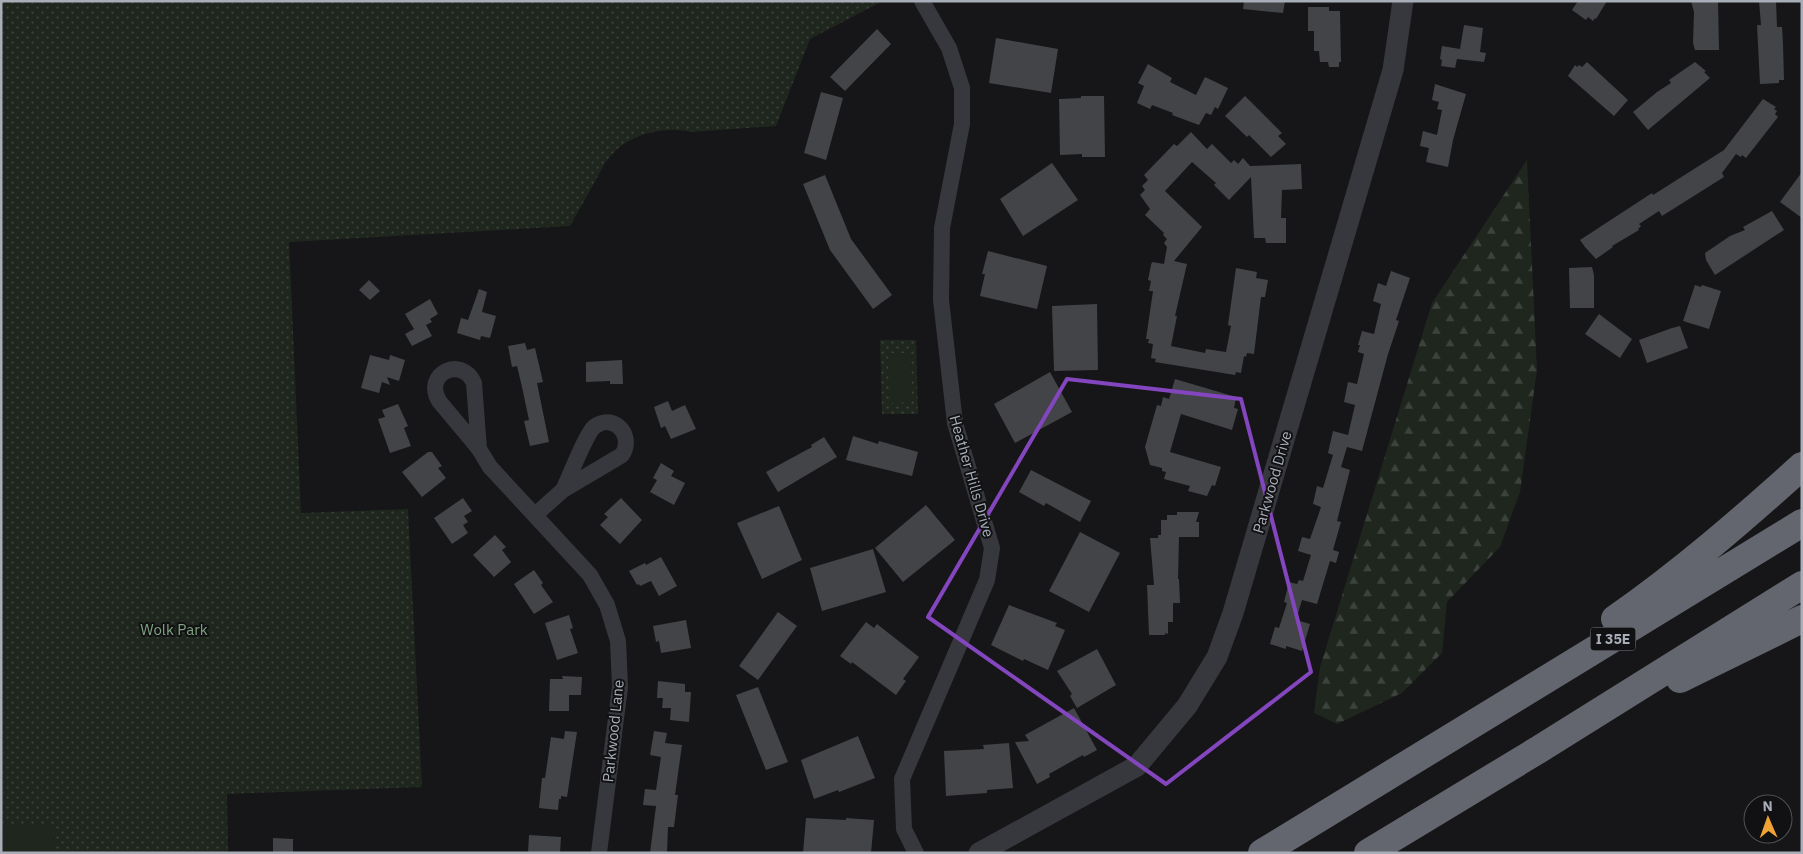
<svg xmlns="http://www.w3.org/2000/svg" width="1803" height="854" viewBox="0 0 1803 854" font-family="'IBM Plex Sans',sans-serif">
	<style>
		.green { fill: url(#green-dots) }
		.forest { fill: url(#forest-firs) }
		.pitch { fill: #1e261e }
		.building { fill: #424448 }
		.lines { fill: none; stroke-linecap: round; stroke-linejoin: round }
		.minor { stroke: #37383d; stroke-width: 16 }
		.tertiary { stroke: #37383d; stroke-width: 21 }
		.motorway { stroke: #63666e; stroke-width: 28 }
		.marked { fill: none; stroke: #8446be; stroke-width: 4; stroke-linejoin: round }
		.labels { text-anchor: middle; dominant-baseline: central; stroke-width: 4; stroke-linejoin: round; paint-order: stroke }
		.shield { fill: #111113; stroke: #7b7f86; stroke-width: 1 }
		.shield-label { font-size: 14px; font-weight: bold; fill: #a8aeb8 }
		.street-label { font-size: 15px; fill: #a8aeb8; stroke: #111113 }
		.park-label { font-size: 15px; fill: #7fa37f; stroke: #111113 }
	</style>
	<defs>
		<pattern id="green-dots" width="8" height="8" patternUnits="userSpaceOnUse" patternTransform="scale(1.25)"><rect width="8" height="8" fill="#1e261e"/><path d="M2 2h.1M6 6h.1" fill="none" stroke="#3c433d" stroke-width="1.8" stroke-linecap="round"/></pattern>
		<pattern id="forest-firs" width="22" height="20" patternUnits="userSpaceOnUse" patternTransform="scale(1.25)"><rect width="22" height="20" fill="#1e261e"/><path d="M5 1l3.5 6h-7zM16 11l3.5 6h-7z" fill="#3c433d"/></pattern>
	</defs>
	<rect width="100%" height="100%" fill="#161618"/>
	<path class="green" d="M1,1H883L810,39L776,126L691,132C663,126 628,134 609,158C604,163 601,171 597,178C588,194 579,210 570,226L289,242L301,513L408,509L422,787L227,794L228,853H1Z
		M880,340H916L918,414H882Z"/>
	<path class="forest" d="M1527,160L1537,370L1520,492L1500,547L1447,602L1442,653L1402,693L1337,724L1314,713L1320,667L1432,303Z"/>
	<path class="pitch" d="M888,353H911L912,402L889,403Z
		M53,825L54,853H1V827Z"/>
	<path class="building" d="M1244,1H1285L1283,13L1243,9Z
		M1578,1H1607L1596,19L1595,18L1593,21L1588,17L1586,20L1572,10Z
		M1691,1H1718L1719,50H1695L1693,43L1694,12Z
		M1759,1H1776L1777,27H1782L1783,44L1784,80H1779V83L1760,84L1757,25H1761Z
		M1308,7H1329V11H1340L1341,62H1339V67H1329L1328,62H1320L1319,51H1314V31H1308Z
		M1464,25L1483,28L1480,52L1486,53L1484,62L1457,59L1455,68L1441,66L1442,60L1440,59L1442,46L1460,49Z
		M877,29L891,44L845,91L830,77Z
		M996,38L1058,49L1051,93L989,83Z
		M1587,62L1628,100L1614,116L1568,76L1575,65L1577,67L1579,65L1582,67Z
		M1695,62L1706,71L1704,72L1710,78L1648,130L1633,112L1657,92L1671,83L1669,80Z
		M1148,64L1172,78L1170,82L1196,95L1205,77L1228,88L1218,109L1215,107L1211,115L1206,113L1199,125L1172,115L1173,113L1152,105L1150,109L1137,103L1144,86L1138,83Z
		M1435,84L1466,94L1453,140L1448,167L1426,162L1429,148L1420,146L1423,131L1437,135L1442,110L1437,109L1439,102L1432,100Z
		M821,92L843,98L826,160L804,153Z
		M1081,96H1104L1105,157H1082V154L1060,155L1059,99L1081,98Z
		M1245,96L1282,133L1278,136L1286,144L1271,157L1249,135L1247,137L1225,116Z
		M1763,99L1776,107L1774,109L1777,111L1775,114L1778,117L1746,158L1742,155L1741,157L1736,154L1722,173L1724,177L1662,216L1659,211L1639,224L1641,226L1638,229L1639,230L1612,246L1613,247L1596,259L1585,247L1580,240L1652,193L1653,195L1724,150Z
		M1191,132L1207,149L1212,144L1231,163L1234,160L1238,164L1243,158L1250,166L1301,164L1302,189L1282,190L1281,218H1286V243H1266L1265,238H1254L1251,177L1229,200L1214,185L1216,183L1192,162L1165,191L1202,227L1174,261L1187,264L1175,316H1177L1171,346L1205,353L1206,349L1226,352L1231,326L1228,325L1236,268L1257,272L1256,278L1268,280L1265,297H1261L1254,354L1247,353L1246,357L1244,356L1241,373L1236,372L1235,375L1155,362L1156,359L1151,358L1153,344L1148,343L1149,339H1146L1153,291H1149L1151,281L1148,280L1151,265L1152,262L1164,264L1167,247L1164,243L1167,239L1163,235L1164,233L1145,215L1150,209L1140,195L1145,190L1142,186L1148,180L1144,175L1174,144L1177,146Z
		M1052,163L1078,200L1023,236L1000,199Z
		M1802,172V218L1780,202Z
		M825,175L851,239L892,295L873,309L830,250L803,184Z
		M1772,211L1784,230L1715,275L1706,260L1705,253L1730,236L1745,230L1743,227Z
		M988,251L1047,266L1037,309L980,296L985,274H982Z
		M1592,267L1594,275V308H1570L1569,268Z
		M1391,271L1410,278L1396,320L1399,321L1388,354L1362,451L1347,447L1341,467L1350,470L1337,521L1341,522L1333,550L1339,552L1336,563L1330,561L1317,604L1302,600L1296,620L1310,624L1302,651L1286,646V649L1270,644L1275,627L1279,628L1287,603L1284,602L1289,582L1297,584L1299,580L1303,581L1311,555L1298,551L1302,537L1310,539L1321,507L1313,504L1317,486L1323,488L1333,455L1328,453L1333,431L1348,435L1355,405L1344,402L1348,382L1357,384L1364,354L1358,352L1360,345H1358L1362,331L1374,334L1381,304L1373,301L1378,283L1386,286Z
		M369,280L380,291L370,300L359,290Z
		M1695,285L1701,287L1702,285L1721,291L1709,329L1683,321Z
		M479,289L487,292L482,312L496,316L490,338L481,336L480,340L457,333L461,318L468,320Z
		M430,299L438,314L430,319L432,322L426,325L432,336L412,346L405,334L414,329L405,314Z
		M1097,304L1098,370L1054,371L1052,306Z
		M1599,314L1632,339L1620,358L1585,334Z
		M1680,326L1688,348L1647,363L1639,340L1672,328Z
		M525,343L527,350L535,348L543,382L537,383L549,442L530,446L524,421L529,420L522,387L517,366L512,367L508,346Z
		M370,355L389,360L390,355L405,360L399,381L387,377L390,385L382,382L379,393L361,388Z
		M622,360L623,384H610V381L586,382V362Z
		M1050,372L1072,412L1015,443L994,404Z
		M1175,379L1236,397L1234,408L1238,409L1232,430L1181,414L1170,452L1221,467L1215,486L1212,485L1207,496L1188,491L1190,486L1164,479L1166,472L1162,471V468L1150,465L1145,447L1157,405L1161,406L1163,397L1169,399Z
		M668,401L672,411L685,405L696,429L671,439L665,426L661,428L654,407Z
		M398,404L408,426L404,428L411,446L390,453L378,419L385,417L382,410Z
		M853,436L878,444L879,441L918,452L912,476L846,460Z
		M824,437L837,457L778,492L766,472L812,447L811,445Z
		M428,452H432L442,466L438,468L446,478L422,497L402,472Z
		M661,463L674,471L671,476L685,483L674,505L650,492L657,480L653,478Z
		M1031,470L1091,501L1080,522L1046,503L1044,506L1019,492Z
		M463,498L472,511L464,516L468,522L463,525L468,533L452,544L434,518Z
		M621,498L642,520L620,544L600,525L608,517L604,514Z
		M926,505L955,540L903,582L875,548Z
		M779,506L802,560L762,579L737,523Z
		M1177,512H1199L1196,522H1199V537H1179L1178,579H1179L1180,603H1173V622H1168V634L1165,633V635H1149L1147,585H1154L1150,538H1158V535H1161V520H1167V515H1177Z
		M1080,532L1120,553L1089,612L1049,591Z
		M495,535L506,547L502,550L511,562L494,577L473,555Z
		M873,549L886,592L822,611L810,568Z
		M661,557L677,586L659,596L651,581L640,586L639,584L637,585L629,571L645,563L646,565Z
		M534,570L543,583L541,585L553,602L534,614L514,584Z
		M1009,605L1057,623L1055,626L1065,630L1048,670L1024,659L1023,661L991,645Z
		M778,612L797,626L758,680L739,666Z
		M569,615L573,628L570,629L578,653L557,660L545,623Z
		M686,620L691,648L661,653L659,641L656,642L653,626Z
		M866,622L874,628L877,624L919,657L903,679L906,681L896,695L852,662L851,664L840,656Z
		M1097,649L1116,685L1077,708L1070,696L1072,694L1057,671Z
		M562,676L582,677L581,695H569V711H549L550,679H563Z
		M658,681L685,684V692H691L689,722L670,720L671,708H662L663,698H657Z
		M758,687L788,762L766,770L736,695Z
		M1074,708L1097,750L1084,757L1083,755L1049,774L1050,777L1037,784L1015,742L1029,741L1025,735Z
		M565,731L577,732L567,797L561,796V799H559L558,810L539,808L542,778H545L551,737L564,739Z
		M654,731L667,733L665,743L682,745L675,795H678L674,827H668L667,853H650L656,806L643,805L645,789L656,790L661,757L650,755Z
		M858,736L875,778L839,792L838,790L814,799L801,760Z
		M1009,743L1013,788L987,790V793L946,796L944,751L984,749L983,745Z
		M806,818L846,820V818L874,820L871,853H803Z
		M529,835L561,837L560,853H528Z
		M273,838L293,839V853H273Z"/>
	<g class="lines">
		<path class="minor" d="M479,449L474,383C461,355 423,374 439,401L479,449L490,467L590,575L607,605L618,641L620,687L599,853
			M535,515L563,490L622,455C635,435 613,412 594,427C586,434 569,478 563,490
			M916,853L904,829L902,779L987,580L992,548L955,423L941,300L942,228L962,124V88L949,48L922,1"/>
		<path class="tertiary" d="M979,853L1137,766L1187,706L1217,657L1233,613L1393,70L1403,1"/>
		<path class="motorway" d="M1615,619C1681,573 1742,520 1802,466
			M1680,679L1802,619
			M1262,853L1802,523
			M1368,853L1538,750L1802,585"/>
	</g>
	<path class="marked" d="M1067,379L1241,399L1311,672L1166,784L928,617Z"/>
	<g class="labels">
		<rect class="shield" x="1590.5" y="627.5" width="45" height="23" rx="4"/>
		<g class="shield-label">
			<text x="1613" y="639">I 35E</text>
		</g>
		<g class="street-label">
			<text transform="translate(972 476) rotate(74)">Heather Hills Drive</text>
			<text transform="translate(1272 482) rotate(-74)">Parkwood Drive</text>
			<text transform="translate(613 731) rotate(-84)">Parkwood Lane</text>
		</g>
		<g class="park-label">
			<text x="174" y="629">Wolk Park</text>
		</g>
	</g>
	<rect width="1803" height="854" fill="none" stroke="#a8aeb8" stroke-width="5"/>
	<g transform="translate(1768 819) rotate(358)"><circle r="24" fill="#111113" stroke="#4d5055"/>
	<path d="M0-4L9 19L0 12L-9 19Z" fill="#f1a234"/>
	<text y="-8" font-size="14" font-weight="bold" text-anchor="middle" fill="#a8aeb8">N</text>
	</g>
</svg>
